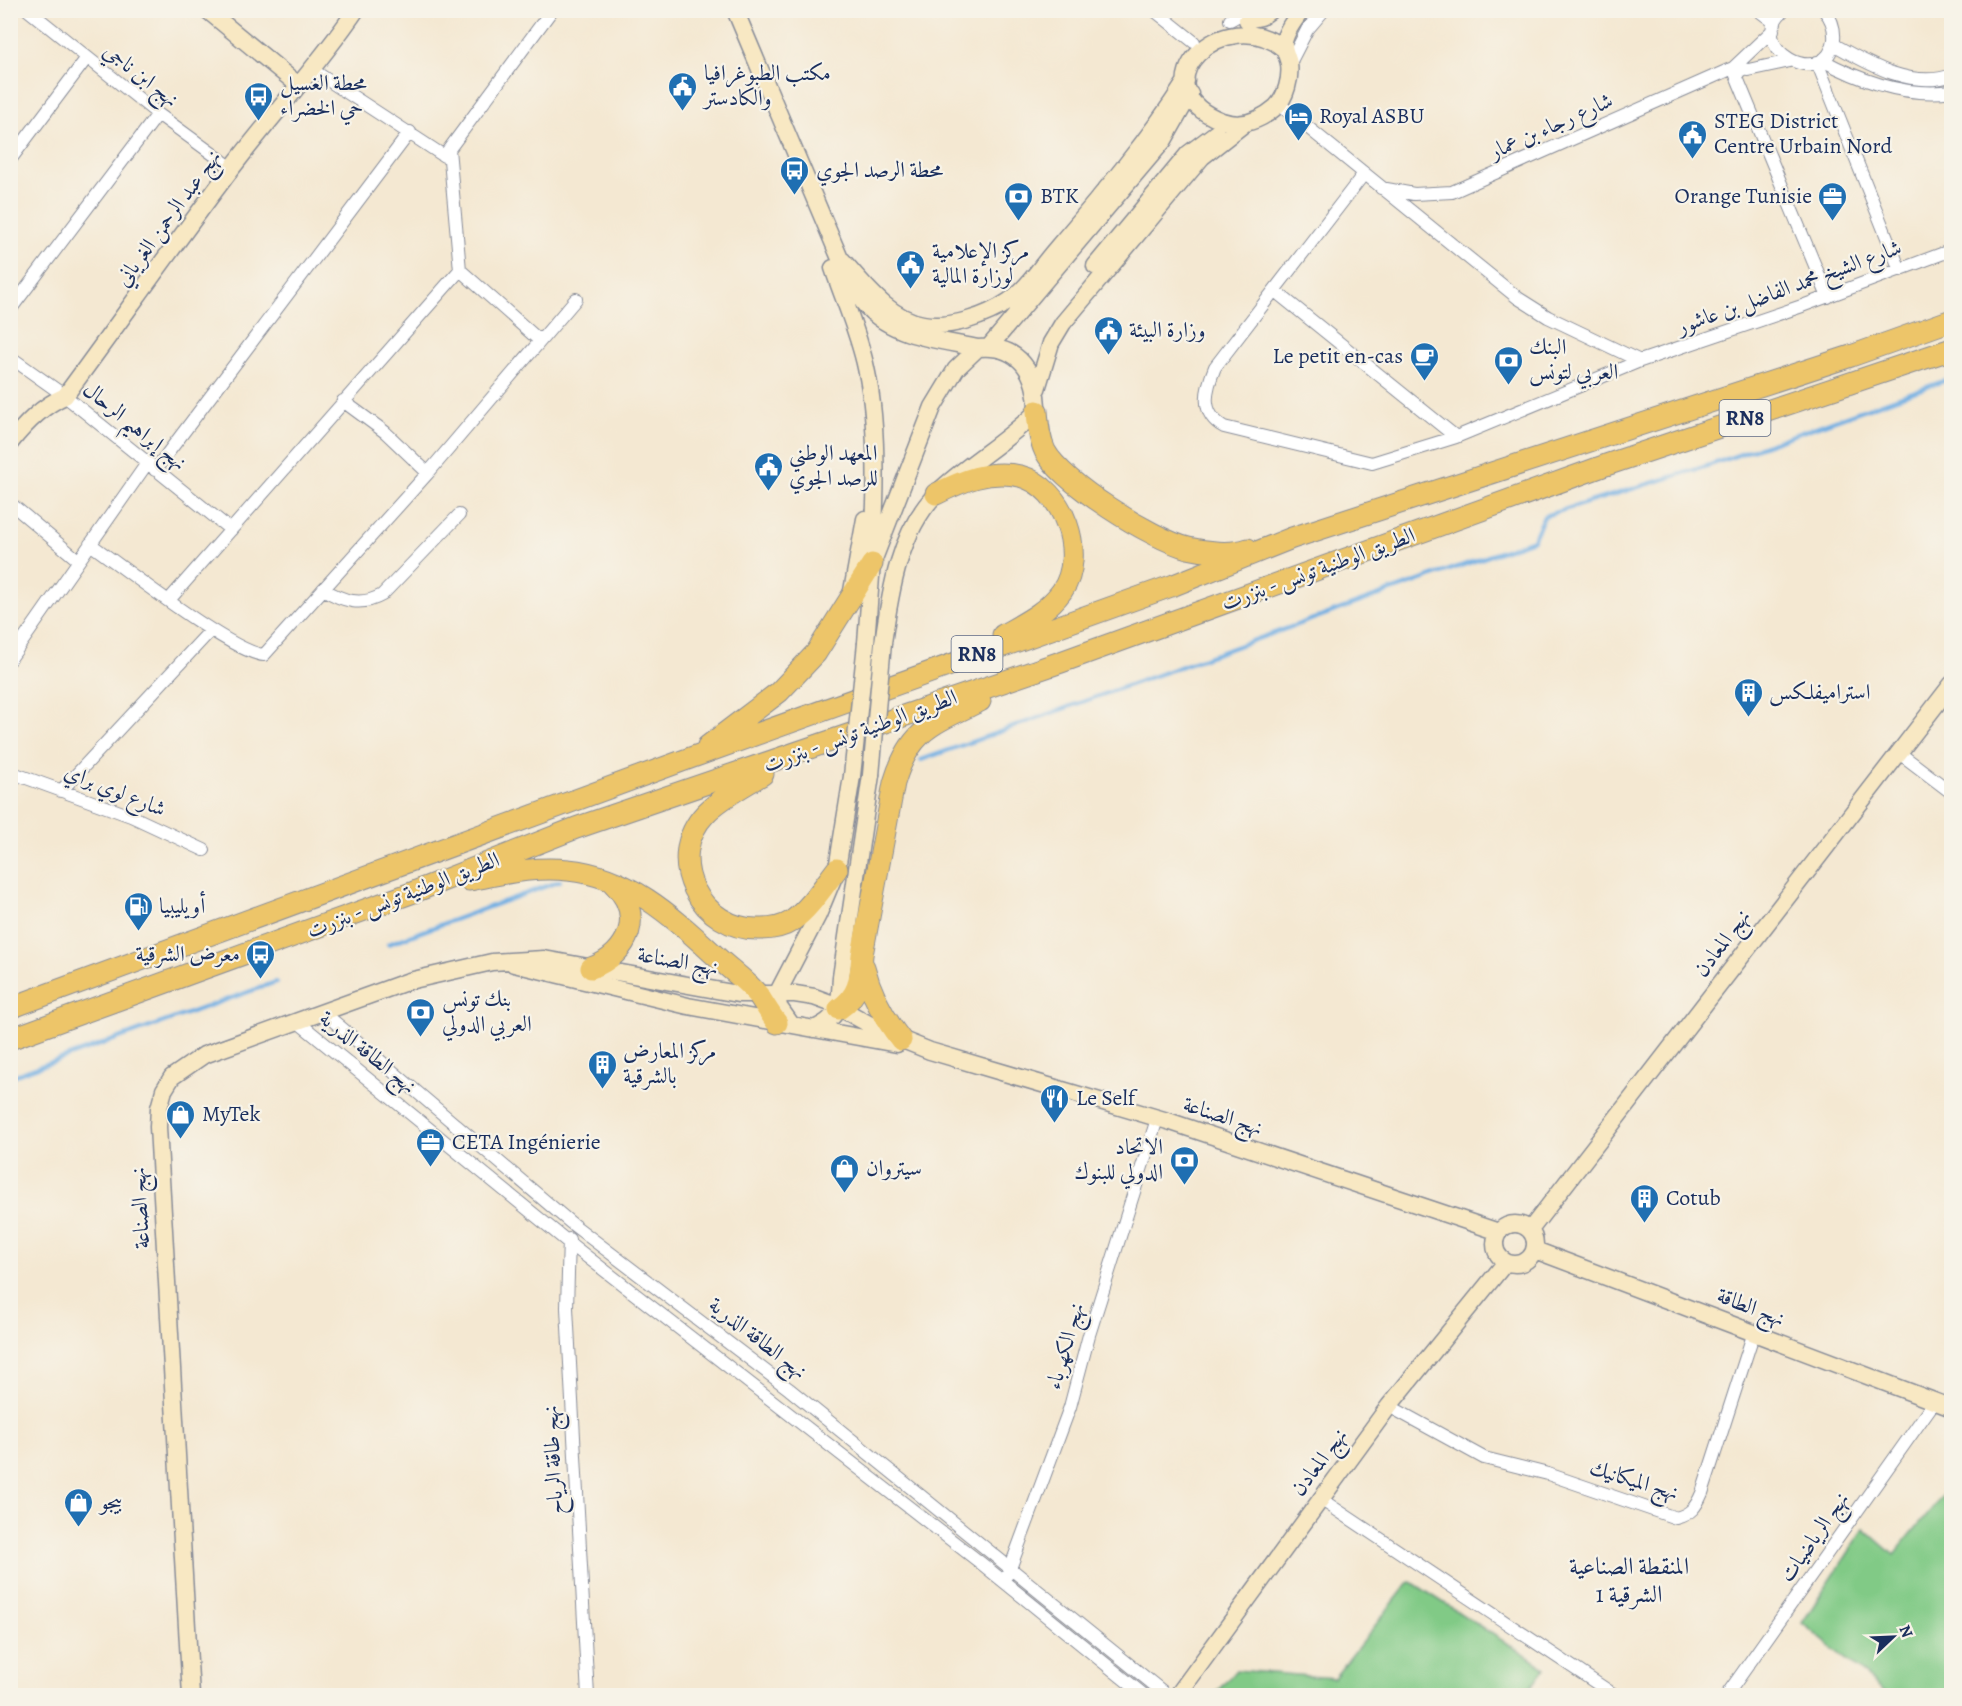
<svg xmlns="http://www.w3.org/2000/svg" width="1962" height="1706" viewBox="0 0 1962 1706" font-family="Alegreya,Amiri,serif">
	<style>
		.green { fill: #81ca86; stroke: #4e7c72; stroke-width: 1.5 }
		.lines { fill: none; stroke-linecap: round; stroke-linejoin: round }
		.stream { stroke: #71afe3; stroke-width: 4 }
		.street-casing { stroke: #888c98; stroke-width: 14 }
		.secondary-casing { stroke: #888c98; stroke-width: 19 }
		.highway-casing { stroke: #888c98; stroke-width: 23 }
		.street { stroke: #fff; stroke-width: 12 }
		.secondary { stroke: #f8e8c3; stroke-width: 16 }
		.highway { stroke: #edc569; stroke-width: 21 }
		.secondary-bridge-casing { stroke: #888c98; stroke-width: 19; stroke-linecap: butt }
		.secondary-bridge { stroke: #f8e8c3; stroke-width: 16 }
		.labels { text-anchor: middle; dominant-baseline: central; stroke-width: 4.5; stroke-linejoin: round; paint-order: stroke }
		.shield { fill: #f7f3e8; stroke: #5d6a87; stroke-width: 1.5 }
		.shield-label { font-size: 21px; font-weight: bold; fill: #1b2f5e }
		.poi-label { font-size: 22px; fill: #1b2f5e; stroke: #f7f3e8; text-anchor: start }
		.street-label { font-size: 22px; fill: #1b2f5e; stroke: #f7f3e8 }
		.neighbourhood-label { font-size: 24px; fill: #1b2f5e; stroke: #f7f3e8 }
	</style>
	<rect width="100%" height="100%" fill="#f7f3e8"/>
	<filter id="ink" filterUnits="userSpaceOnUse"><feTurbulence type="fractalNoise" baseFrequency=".0167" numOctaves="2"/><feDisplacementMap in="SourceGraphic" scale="12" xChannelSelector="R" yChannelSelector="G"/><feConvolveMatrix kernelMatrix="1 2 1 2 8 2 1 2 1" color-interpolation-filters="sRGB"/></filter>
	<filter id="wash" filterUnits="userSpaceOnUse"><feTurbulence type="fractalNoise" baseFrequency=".008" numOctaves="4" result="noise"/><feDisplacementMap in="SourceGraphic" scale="24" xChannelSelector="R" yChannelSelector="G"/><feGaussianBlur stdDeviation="1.35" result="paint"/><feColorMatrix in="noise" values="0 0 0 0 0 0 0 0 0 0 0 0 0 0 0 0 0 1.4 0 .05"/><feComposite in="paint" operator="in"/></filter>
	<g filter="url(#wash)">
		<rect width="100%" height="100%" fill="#f4e8d2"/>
		<path class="green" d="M1951,1485V1695H1889L1802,1623L1864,1529L1894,1555Z
			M1410,1581L1545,1668L1525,1695H1214L1236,1670L1334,1678Z"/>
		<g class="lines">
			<path class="stream" d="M921,760L1533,540L1544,516L1710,465L1952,378
				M388,944L560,881
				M10,1077L276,982"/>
		</g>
	</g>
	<g filter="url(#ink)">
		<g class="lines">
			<defs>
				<path id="street" d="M28,10L158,114L232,168
					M1154,10L1194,42
					M1758,10L1775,23
					M1784,10C1741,48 1826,93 1834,40C1835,28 1832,19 1824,10
					M1230,20L1248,10
					M1833,44C1867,63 1911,90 1952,75
					M1822,60C1861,81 1906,98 1952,91
					M1817,62L1900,270
					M1289,65L1307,30L1324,10
					M1733,68L1828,297
					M1733,68L1748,70L1790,61
					M311,69L444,156L552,10
					M1279,104L1518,298L1548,317L1640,361
					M449,149L460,270L539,340
					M10,160L86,59
					M1363,175L1215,367C1206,389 1199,413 1224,427L1372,463L1456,437L1640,361L1802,306L1952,250
					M1381,188L1414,194L1452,192L1733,68L1773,30
					M1275,291L1456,437
					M10,310L158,114
					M10,357L65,396L231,530
					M343,401L385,432L428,473
					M155,470L410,132
					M10,503L78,560
					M90,544C123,567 232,653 264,655L428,473L576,299
					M323,589C343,601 361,607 382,595L459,515
					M169,600L460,270
					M10,659L148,462
					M1898,752L1952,793
					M10,772L131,816L204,850
					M61,791L211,630
					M324,1013L571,1223L789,1389L1168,1696
					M298,1022L568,1242L982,1564L1145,1696
					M569,1239L567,1308L588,1696
					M1389,1406L1484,1458L1548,1474L1676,1518C1691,1514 1696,1507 1702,1493L1754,1332
					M1319,1498L1616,1696
					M1008,1574L1070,1407L1089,1335L1157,1119
					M1726,1696L1935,1401"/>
				<path id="secondary" d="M207,10L297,84
					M735,10L849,280C854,289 860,299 867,307C894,337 940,340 978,348
					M1247,20L1261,17L1271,10
					M1284,49C1225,0 1134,87 1222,121C1242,128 1261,120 1276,107C1286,97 1291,78 1289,64C1288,57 1283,50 1284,42C1286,30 1295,19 1302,10
					M842,260C864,284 888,318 923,324C950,329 987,316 1009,301C1027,289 1041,266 1055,250C1101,196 1148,141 1186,81
					M1095,266L1188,154L1216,133
					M833,268C844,301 859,334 866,368C884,448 872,561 866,643
					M989,347L1164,140L1190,94
					M1037,389L1051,343L1063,323L1202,157L1244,124
					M10,443C25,424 42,406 65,396C121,320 175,243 232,168C272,115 318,66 356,10
					M872,564L933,407L956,369L978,348C1020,344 1037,373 1037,411C1007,442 968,463 937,493C899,531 890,593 883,643
					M852,591L865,519
					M514,964L688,1006L897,1044
					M791,1024L779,1007L777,994L818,915L837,869L852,776
					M814,1029C842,1016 839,1005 841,977L871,775
					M1495 1244a20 20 0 1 1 40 0a20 20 0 1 1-40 0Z
					M1530,1230L1952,684
					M1535,1250L1952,1408
					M191,1696L158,1127L159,1108L164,1090L172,1077L204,1055L409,981L492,962L544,959L738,994H795L814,997L833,1004L883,1032L930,1051L1171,1122L1499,1232
					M1177,1696L1389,1406L1506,1262"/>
				<path id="highway" d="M1037,411C1038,424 1039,438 1045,451C1062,483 1152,539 1188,548C1205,552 1231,555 1248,549
					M936,494C962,481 989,469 1020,476C1064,487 1087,555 1062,591C1047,612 1024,623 1003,635
					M708,746L779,692L816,653L872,564
					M763,774C744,786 722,797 706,813C662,859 701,932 761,929C771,929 783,927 792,921C810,908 823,887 837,869
					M469,880C502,874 535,866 568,870C631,876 675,919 719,959C732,971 748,982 759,996C765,1005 770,1014 777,1023
					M864,967C871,995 883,1017 901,1040
					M591,968C630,954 645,914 613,883
					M10,1008L693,757L1174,585L1292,538L1851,356L1952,320
					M839,1009C860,995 860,978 862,955L894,783C910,729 933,724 980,701
					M10,1039L414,892L576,828L1061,662L1606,465L1952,349"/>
			</defs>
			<use href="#street" class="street-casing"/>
			<use href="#secondary" class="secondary-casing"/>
			<use href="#highway" class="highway-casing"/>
			<use href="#street" class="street"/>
			<use href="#secondary" class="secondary"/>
			<use href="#highway" class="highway"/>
			<defs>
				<path id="secondary-bridge" d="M871,775L883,643
					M852,776L866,643"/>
			</defs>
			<use href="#secondary-bridge" class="secondary-bridge-casing"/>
			<use href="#secondary-bridge" class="secondary-bridge"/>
		</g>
	</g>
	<defs>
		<symbol id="civic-pin" viewBox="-11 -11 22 30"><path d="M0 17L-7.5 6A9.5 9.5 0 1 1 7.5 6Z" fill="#1f6fb2" stroke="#f7f3e8"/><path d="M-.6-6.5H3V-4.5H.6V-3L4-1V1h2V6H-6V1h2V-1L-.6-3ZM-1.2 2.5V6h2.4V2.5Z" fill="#fff"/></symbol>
		<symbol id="bus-pin" viewBox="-11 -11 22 30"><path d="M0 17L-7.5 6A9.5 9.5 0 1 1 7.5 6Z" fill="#1f6fb2" stroke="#f7f3e8"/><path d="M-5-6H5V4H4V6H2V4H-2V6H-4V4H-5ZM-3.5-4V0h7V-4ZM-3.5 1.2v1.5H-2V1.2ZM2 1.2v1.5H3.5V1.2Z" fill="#fff"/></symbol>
		<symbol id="hotel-pin" viewBox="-11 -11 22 30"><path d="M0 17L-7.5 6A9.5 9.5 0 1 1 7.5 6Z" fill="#1f6fb2" stroke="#f7f3e8"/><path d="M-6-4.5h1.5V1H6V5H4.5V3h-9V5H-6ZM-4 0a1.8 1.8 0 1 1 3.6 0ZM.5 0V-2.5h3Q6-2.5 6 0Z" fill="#fff"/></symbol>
		<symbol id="bank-pin" viewBox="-11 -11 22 30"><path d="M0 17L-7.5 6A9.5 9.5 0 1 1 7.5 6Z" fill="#1f6fb2" stroke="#f7f3e8"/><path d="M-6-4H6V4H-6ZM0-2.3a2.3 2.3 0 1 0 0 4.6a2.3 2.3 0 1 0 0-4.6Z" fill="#fff"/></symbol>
		<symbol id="office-pin" viewBox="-11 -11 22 30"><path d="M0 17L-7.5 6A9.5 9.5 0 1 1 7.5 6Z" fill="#1f6fb2" stroke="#f7f3e8"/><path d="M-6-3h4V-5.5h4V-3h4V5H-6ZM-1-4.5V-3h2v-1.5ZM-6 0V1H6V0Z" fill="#fff"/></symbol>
		<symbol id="cafe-pin" viewBox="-11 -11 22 30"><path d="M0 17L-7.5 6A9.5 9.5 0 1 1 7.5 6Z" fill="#1f6fb2" stroke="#f7f3e8"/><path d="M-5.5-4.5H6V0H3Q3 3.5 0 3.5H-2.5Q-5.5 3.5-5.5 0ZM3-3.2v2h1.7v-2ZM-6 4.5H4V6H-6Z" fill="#fff"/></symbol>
		<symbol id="building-pin" viewBox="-11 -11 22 30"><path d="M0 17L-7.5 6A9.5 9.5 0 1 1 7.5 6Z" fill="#1f6fb2" stroke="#f7f3e8"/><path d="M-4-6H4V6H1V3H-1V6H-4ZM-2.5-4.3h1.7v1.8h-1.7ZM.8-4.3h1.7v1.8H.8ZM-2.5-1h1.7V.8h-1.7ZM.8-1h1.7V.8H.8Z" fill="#fff"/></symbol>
		<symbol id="fuel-pin" viewBox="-11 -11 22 30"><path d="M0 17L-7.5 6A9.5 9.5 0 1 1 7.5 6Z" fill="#1f6fb2" stroke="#f7f3e8"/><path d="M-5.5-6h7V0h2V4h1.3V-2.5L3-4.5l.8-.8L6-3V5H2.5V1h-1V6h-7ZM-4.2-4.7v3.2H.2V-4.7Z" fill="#fff"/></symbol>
		<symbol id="restaurant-pin" viewBox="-11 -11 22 30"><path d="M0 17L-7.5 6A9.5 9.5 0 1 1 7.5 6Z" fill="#1f6fb2" stroke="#f7f3e8"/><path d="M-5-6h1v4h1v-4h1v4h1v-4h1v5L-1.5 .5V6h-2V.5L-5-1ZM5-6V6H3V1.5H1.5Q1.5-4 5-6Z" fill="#fff"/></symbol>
		<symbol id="shop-pin" viewBox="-11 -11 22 30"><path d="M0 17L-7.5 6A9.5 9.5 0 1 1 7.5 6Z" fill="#1f6fb2" stroke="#f7f3e8"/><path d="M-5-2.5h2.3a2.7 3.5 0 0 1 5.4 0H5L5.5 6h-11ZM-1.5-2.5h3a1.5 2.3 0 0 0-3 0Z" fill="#fff"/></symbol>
	</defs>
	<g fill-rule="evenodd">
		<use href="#civic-pin" x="666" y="70" width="33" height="45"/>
		<use href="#bus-pin" x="242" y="80" width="33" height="45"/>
		<use href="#hotel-pin" x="1282" y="100" width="33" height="45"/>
		<use href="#civic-pin" x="1676" y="118" width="33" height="45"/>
		<use href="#bus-pin" x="778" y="154" width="33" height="45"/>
		<use href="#bank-pin" x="1002" y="180" width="33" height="45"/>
		<use href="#office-pin" x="1816" y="180" width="33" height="45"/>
		<use href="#civic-pin" x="894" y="248" width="33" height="45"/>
		<use href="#civic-pin" x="1092" y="314" width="33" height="45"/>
		<use href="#cafe-pin" x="1408" y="340" width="33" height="45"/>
		<use href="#bank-pin" x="1492" y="344" width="33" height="45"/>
		<use href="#civic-pin" x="752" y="450" width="33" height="45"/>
		<use href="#building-pin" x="1732" y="676" width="33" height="45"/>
		<use href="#fuel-pin" x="122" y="890" width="33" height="45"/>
		<use href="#bus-pin" x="244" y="938" width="33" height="45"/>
		<use href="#bank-pin" x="404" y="996" width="33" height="45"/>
		<use href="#building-pin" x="586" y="1048" width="33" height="45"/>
		<use href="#restaurant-pin" x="1038" y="1082" width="33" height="45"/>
		<use href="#shop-pin" x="164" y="1098" width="33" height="45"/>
		<use href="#office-pin" x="414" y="1126" width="33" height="45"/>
		<use href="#bank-pin" x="1168" y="1144" width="33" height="45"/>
		<use href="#shop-pin" x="828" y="1152" width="33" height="45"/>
		<use href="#building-pin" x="1628" y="1182" width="33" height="45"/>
		<use href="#shop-pin" x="62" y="1486" width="33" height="45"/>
	</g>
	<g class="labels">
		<g class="shield">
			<rect x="1719.5" y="400" width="51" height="36" rx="4.5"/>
			<rect x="951.5" y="636" width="51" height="36" rx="4.5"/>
		</g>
		<g class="shield-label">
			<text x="1745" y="418">RN8</text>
			<text x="977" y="654">RN8</text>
		</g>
		<g class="poi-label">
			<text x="704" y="73">مكتب الطبوغرافيا<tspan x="704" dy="25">والكادستر</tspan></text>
			<text x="280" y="83">محطة الغسيل<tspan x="280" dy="25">حي الخضراء</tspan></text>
			<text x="1319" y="116">Royal ASBU</text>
			<text x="1714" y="121">STEG District<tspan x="1714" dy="25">Centre Urbain Nord</tspan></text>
			<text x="816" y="170">محطة الرصد الجوي</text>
			<text x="1040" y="196">BTK</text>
			<text x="1812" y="196" text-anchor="end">Orange Tunisie</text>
			<text x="932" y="251">مركز الإعلامية<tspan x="932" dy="25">لوزارة المالية</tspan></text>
			<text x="1129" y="330">وزارة البيئة</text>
			<text x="1529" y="347">البنك<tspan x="1529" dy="25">العربي لتونس</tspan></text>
			<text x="1403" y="356" text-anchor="end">Le petit en-cas</text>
			<text x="789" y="453">المعهد الوطني<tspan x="789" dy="25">للرصد الجوي</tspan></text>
			<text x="1769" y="692">استراميفلكس</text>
			<text x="159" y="906">أويليبيا</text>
			<text x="240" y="954" text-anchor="end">معرض الشرقية</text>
			<text x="442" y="999">بنك تونس<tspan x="442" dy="25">العربي الدولي</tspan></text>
			<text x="623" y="1051">مركز المعارض<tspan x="623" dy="25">بالشرقية</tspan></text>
			<text x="1076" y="1098">Le Self</text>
			<text x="202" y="1114">MyTek</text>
			<text x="452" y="1142">CETA Ingénierie</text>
			<text x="1163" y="1147" text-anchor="end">الاتحاد<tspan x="1163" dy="25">الدولي للبنوك</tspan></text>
			<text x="866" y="1168">سيتروان</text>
			<text x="1666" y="1198">Cotub</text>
			<text x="100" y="1502">بيجو</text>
		</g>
		<g class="street-label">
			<text transform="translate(141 75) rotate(38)">نهج ابن ناجي</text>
			<text transform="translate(1551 126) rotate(-24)">شارع رجاء بن عمار</text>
			<text transform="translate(168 218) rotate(-54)">نهج عبد الرحمن الغرياني</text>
			<text transform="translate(1789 287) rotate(-20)">شارع الشيخ محمد الفاضل بن عاشور</text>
			<text transform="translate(135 426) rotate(39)">نهج إبراهيم الرحال</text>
			<text transform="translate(1318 569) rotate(-20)">الطريق الوطنية تونس - بنزرت</text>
			<text transform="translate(860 731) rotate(-20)">الطريق الوطنية تونس - بنزرت</text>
			<text transform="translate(115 790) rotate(22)">شارع لوي براي</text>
			<text transform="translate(403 895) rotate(-21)">الطريق الوطنية تونس - بنزرت</text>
			<text transform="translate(1722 943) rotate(-53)">نهج المعادن</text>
			<text transform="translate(678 961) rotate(10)">نهج الصناعة</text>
			<text transform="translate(368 1052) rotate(39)">نهج الطاقة الذرية</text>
			<text transform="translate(1223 1116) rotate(18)">نهج الصناعة</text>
			<text transform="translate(140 1208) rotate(-93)">نهج الصناعة</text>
			<text transform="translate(1751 1307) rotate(21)">نهج الطاقة</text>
			<text transform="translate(758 1338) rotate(38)">نهج الطاقة الذرية</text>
			<text transform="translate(1065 1346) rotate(-74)">نهج الكهرباء</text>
			<text transform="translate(553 1460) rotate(-93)">نهج طاقة الرياح</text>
			<text transform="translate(1319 1462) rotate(-53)">نهج المعادن</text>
			<text transform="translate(1634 1480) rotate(17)">نهج الميكانيك</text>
			<text transform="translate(1814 1537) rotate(-55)">نهج الرياضيات</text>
		</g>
		<g class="neighbourhood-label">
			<text x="1629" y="1566">المنقطة الصناعية<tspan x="1629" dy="28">الشرقية 1</tspan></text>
		</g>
	</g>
	<rect width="1962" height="1706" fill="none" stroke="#f7f3e8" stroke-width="36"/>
	<g transform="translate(1893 1637) rotate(67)" stroke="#f7f3e8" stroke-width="4.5" paint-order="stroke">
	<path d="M0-4.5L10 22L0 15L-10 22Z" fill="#1b2f5e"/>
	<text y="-9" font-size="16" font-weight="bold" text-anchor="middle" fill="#1b2f5e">N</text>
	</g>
</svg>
